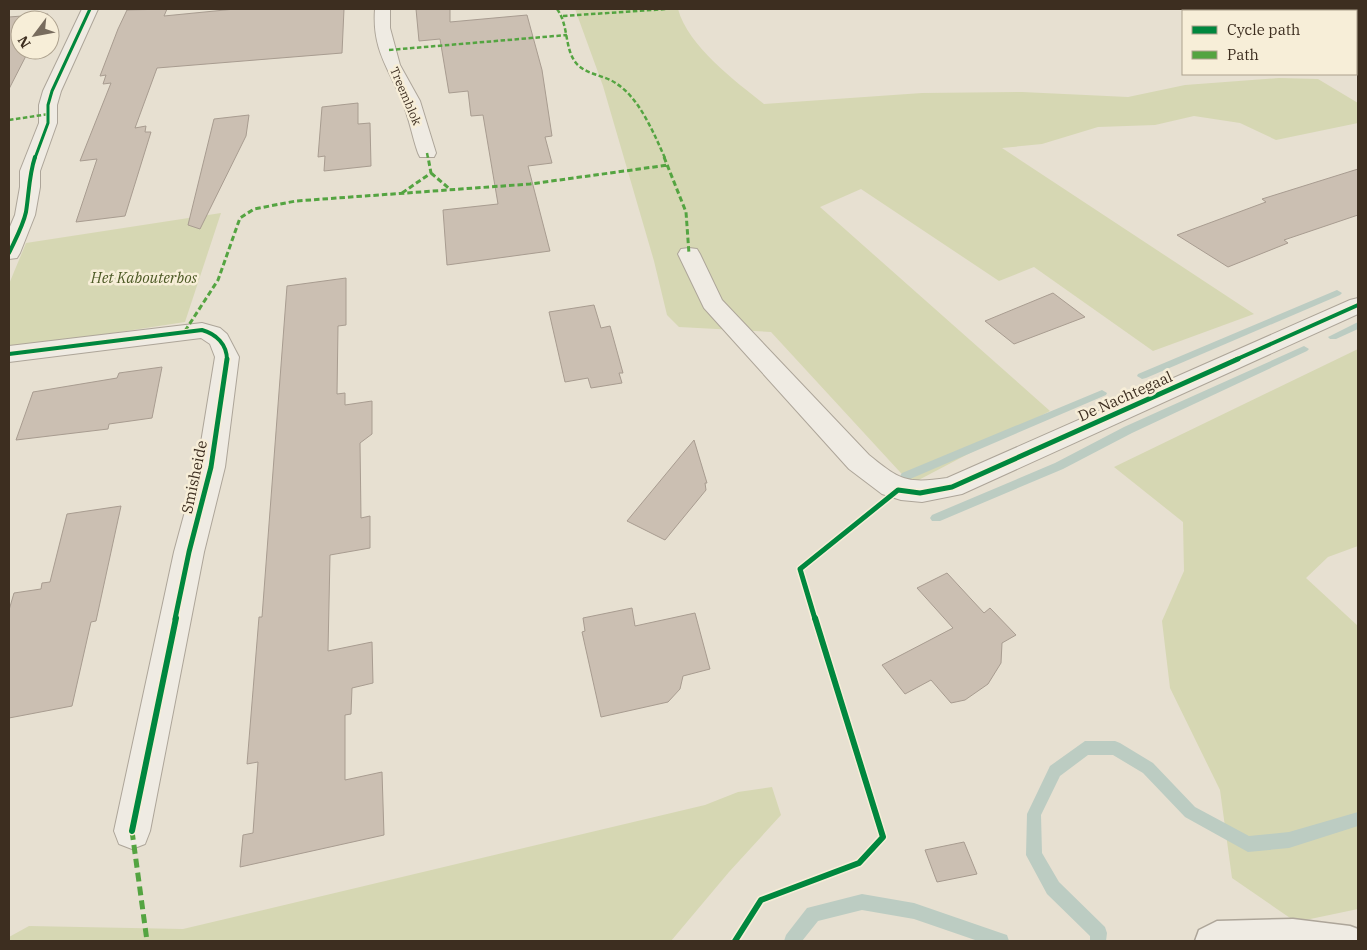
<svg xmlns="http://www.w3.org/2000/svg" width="1367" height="950" viewBox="0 0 1367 950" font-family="'IBM Plex Serif',serif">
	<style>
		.green { fill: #d6d7b3 }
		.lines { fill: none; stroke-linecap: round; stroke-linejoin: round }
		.stream { fill: #bcccc2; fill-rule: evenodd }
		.building { fill: #cbbfb2; stroke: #a89c90 }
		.lane-casing { stroke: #ada599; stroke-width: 3 }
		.street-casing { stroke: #ada599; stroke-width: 2 }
		.lane { fill: #efebe3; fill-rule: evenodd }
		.street { fill: #efebe3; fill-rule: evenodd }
		.quiet-far2 { stroke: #54a441; stroke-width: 2.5; stroke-dasharray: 4.5 2.5; stroke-linecap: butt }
		.quiet-far1 { stroke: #54a441; stroke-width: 3; stroke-dasharray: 5.5 3; stroke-linecap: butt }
		.quiet { stroke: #54a441; stroke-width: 5; stroke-dasharray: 9 5; stroke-linecap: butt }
		.cycleway-far3-casing { stroke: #f7eed8; stroke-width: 5 }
		.cycleway-far2-casing { stroke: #f7eed8; stroke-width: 6 }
		.cycleway-far1-casing { stroke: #f7eed8; stroke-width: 8 }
		.cycleway-casing { stroke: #f7eed8; stroke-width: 9 }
		.cycleway-far3 { stroke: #00873e; stroke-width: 3 }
		.cycleway-far2 { stroke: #00873e; stroke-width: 4 }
		.cycleway-far1 { stroke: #00873e; stroke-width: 5 }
		.cycleway { stroke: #00873e; stroke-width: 6 }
		.labels { text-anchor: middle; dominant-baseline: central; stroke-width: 5; stroke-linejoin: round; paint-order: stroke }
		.far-street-label { font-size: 12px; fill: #3d2e20; stroke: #f7eed8 }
		.park-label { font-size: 15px; font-style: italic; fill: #4d5a26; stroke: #f7eed8 }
		.street-label { font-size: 15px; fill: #3d2e20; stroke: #f7eed8 }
	</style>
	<rect width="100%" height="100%" fill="#e7e0d1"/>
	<path class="green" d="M575,9H678C688,46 735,81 764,104L922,93L1022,92L1128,97L1185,85L1279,78L1318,79L1358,103V123L1276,140L1240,123L1194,116L1155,125L1098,127L1042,144L1002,148L1254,314L1153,351L1034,267L999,281L861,189L820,207L1050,411L911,484L771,332L679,327L667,315L654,261L603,86Z
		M221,213L185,322L9,349V284L26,243Z
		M1358,349V546L1328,557L1306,578L1358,626V909L1296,922L1232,878L1220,790L1170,688L1162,621L1184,571L1183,522L1114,467Z
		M772,787L781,815L729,872L671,941H9V937L29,926L183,929L705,805L738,792Z"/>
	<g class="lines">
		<path class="stream" d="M1337,290L1342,293L1340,295L1146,378L1142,379L1137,376L1138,374Z
			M1358,322V329L1336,339H1330L1328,337Z
			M1304,346L1309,349L1307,351L1132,433L1063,469L940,521H932L930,518L932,515L1055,463L1124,427Z
			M1102,390L1107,393L1106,395L910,479H902L900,476L902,473Z
			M1085,741H1115L1120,743L1153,763L1195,807L1249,836L1289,832L1358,812V826L1289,848L1248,852L1185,817L1143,773L1113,755H1088L1060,776L1041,815L1042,853L1059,882L1105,927L1107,933L1106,941H1090V936L1047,894L1026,855L1027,814L1050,766Z
			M862,894L914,903L1001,933L1007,935L1009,941H978L914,919L862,910L818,921L802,941H784L786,935L807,908Z"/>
	</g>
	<path class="building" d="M167,9L164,16L235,9H344L342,53L157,68L135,128L146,126L145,132H151L125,216L76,222L97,159L80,161L111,83L103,84L106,75L100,76L118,29L127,10Z
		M416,9H450V22L527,15L542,70L552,136L545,137L552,163L528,166L550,251L447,265L443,210L498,204L483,115L471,116L468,91L449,93L440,39L419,41Z
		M48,14L45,20H20V50H29L9,89V17Z
		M358,103V124L370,123L371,166L324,171L325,156L318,157L322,107Z
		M249,115L246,136L200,229L188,225L214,119Z
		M1358,169V215L1284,240L1288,243L1228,267L1177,235L1266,202L1262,199Z
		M346,278V325L338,326L337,394L345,393V405L372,401V434L360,443L361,518L370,516V548L330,555L328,651L372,642L373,683L352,688L351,714L345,715V780L382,772L384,835L240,867L243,835L253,833L258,762L247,764L259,617H262L287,286Z
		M1053,293L1085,317L1014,344L985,321Z
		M594,305L601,328L610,326L623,373H619L622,383L591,388L588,378L565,382L549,312Z
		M162,367L152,418L109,424L108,429L16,440L33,392L117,378L119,373Z
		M694,440L707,483H705L706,490L665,540L627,521Z
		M121,506L96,621L91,622L72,706L9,718V610L14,593L41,589L42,583L50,582L67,514Z
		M947,573L984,613L990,608L1016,635L1002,643L1001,663L988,684L965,700L951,703L931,680L905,694L882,665L953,628L917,588Z
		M632,608L635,626L695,613L710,669L683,676L680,689L668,702L601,717L582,632L585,631L583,618Z
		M964,842L977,874L937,882L925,850Z"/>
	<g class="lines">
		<defs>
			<path id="lane" d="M1293,919L1350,926L1358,929V941H1195L1199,930L1217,921Z"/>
			<path id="street" d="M82,9H98L61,91L57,105V123L40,171V187L35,215L20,253L17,258L9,259V229L15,215L20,187V171L39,123V105L43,91Z
				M375,9H390V28L400,65L420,101L436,153L434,157H420L418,153C412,136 409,117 402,101C388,67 372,49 375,9Z
				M689,248L697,249L700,254L722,300L869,455C900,480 906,484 947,478L1350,300L1358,298V314L962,494L922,502L901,500L882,494L849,469L704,308L678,254L681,249Z
				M202,323L220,328L227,334L239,357L225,467L204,552L150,831L145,844L132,849L119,844L114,831L174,552L197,467L215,357L210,344L201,338L9,362V346Z"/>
		</defs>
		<use href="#lane" class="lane-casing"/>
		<use href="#street" class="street-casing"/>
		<use href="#lane" class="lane"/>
		<use href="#street" class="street"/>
		<path class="quiet-far2" d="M557,9C569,25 564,48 576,63C586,75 605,75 617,84C640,99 654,134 665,158
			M563,16L667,9
			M389,50L567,35
			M9,120L49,114
			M427,153L428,158"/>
		<path class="quiet-far1" d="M664,157L686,212L689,254
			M431,173L451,190
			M402,193L431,173L428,157
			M185,331L218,280L240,218L254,209L296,201L530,184L668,165"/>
		<path class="quiet" d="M132,831L147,941"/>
		<defs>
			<path id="cycleway-far3" d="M35,158L48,123V105L52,91L90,9"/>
			<path id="cycleway-far2" d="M9,253C15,240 23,226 26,212C29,193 29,175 35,157
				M9,354L202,330C216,334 227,344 227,360
				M1235,360L1358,305"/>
			<path id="cycleway-far1" d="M175,619L189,552L211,467L227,359
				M815,619L800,569L898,490L920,493L952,487L1238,359"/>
			<path id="cycleway" d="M132,831L176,618
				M735,941L761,900L859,863L883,837L815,618"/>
		</defs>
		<use href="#cycleway-far3" class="cycleway-far3-casing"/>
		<use href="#cycleway-far2" class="cycleway-far2-casing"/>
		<use href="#cycleway-far1" class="cycleway-far1-casing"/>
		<use href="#cycleway" class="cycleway-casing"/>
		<use href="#cycleway-far3" class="cycleway-far3"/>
		<use href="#cycleway-far2" class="cycleway-far2"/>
		<use href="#cycleway-far1" class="cycleway-far1"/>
		<use href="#cycleway" class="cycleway"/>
	</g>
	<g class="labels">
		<g class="far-street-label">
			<text transform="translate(406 96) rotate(67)">Treemblok</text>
		</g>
		<g class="park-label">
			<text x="144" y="277">Het Kabouterbos</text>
		</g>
		<g class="street-label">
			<text transform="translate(1125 396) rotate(-24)">De Nachtegaal</text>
			<text transform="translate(194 477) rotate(-78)">Smisheide</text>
		</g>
	</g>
	<rect width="1367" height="950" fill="none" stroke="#3d2e20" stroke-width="20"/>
	<rect x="1182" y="10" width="175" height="65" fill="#f7eed8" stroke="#ada18e"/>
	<rect x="1192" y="26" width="25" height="8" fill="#00873e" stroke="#ada18e"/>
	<text x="1227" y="35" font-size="15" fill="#3d2e20">Cycle path</text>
	<rect x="1192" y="51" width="25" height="8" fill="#54a441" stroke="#ada18e"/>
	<text x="1227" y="60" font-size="15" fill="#3d2e20">Path</text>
	<g transform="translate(35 35) rotate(238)"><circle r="24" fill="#f7eed8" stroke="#ada18e"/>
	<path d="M0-4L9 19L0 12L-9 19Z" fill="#786c5e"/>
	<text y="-8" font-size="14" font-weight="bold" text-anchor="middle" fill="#3d2e20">N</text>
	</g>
</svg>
